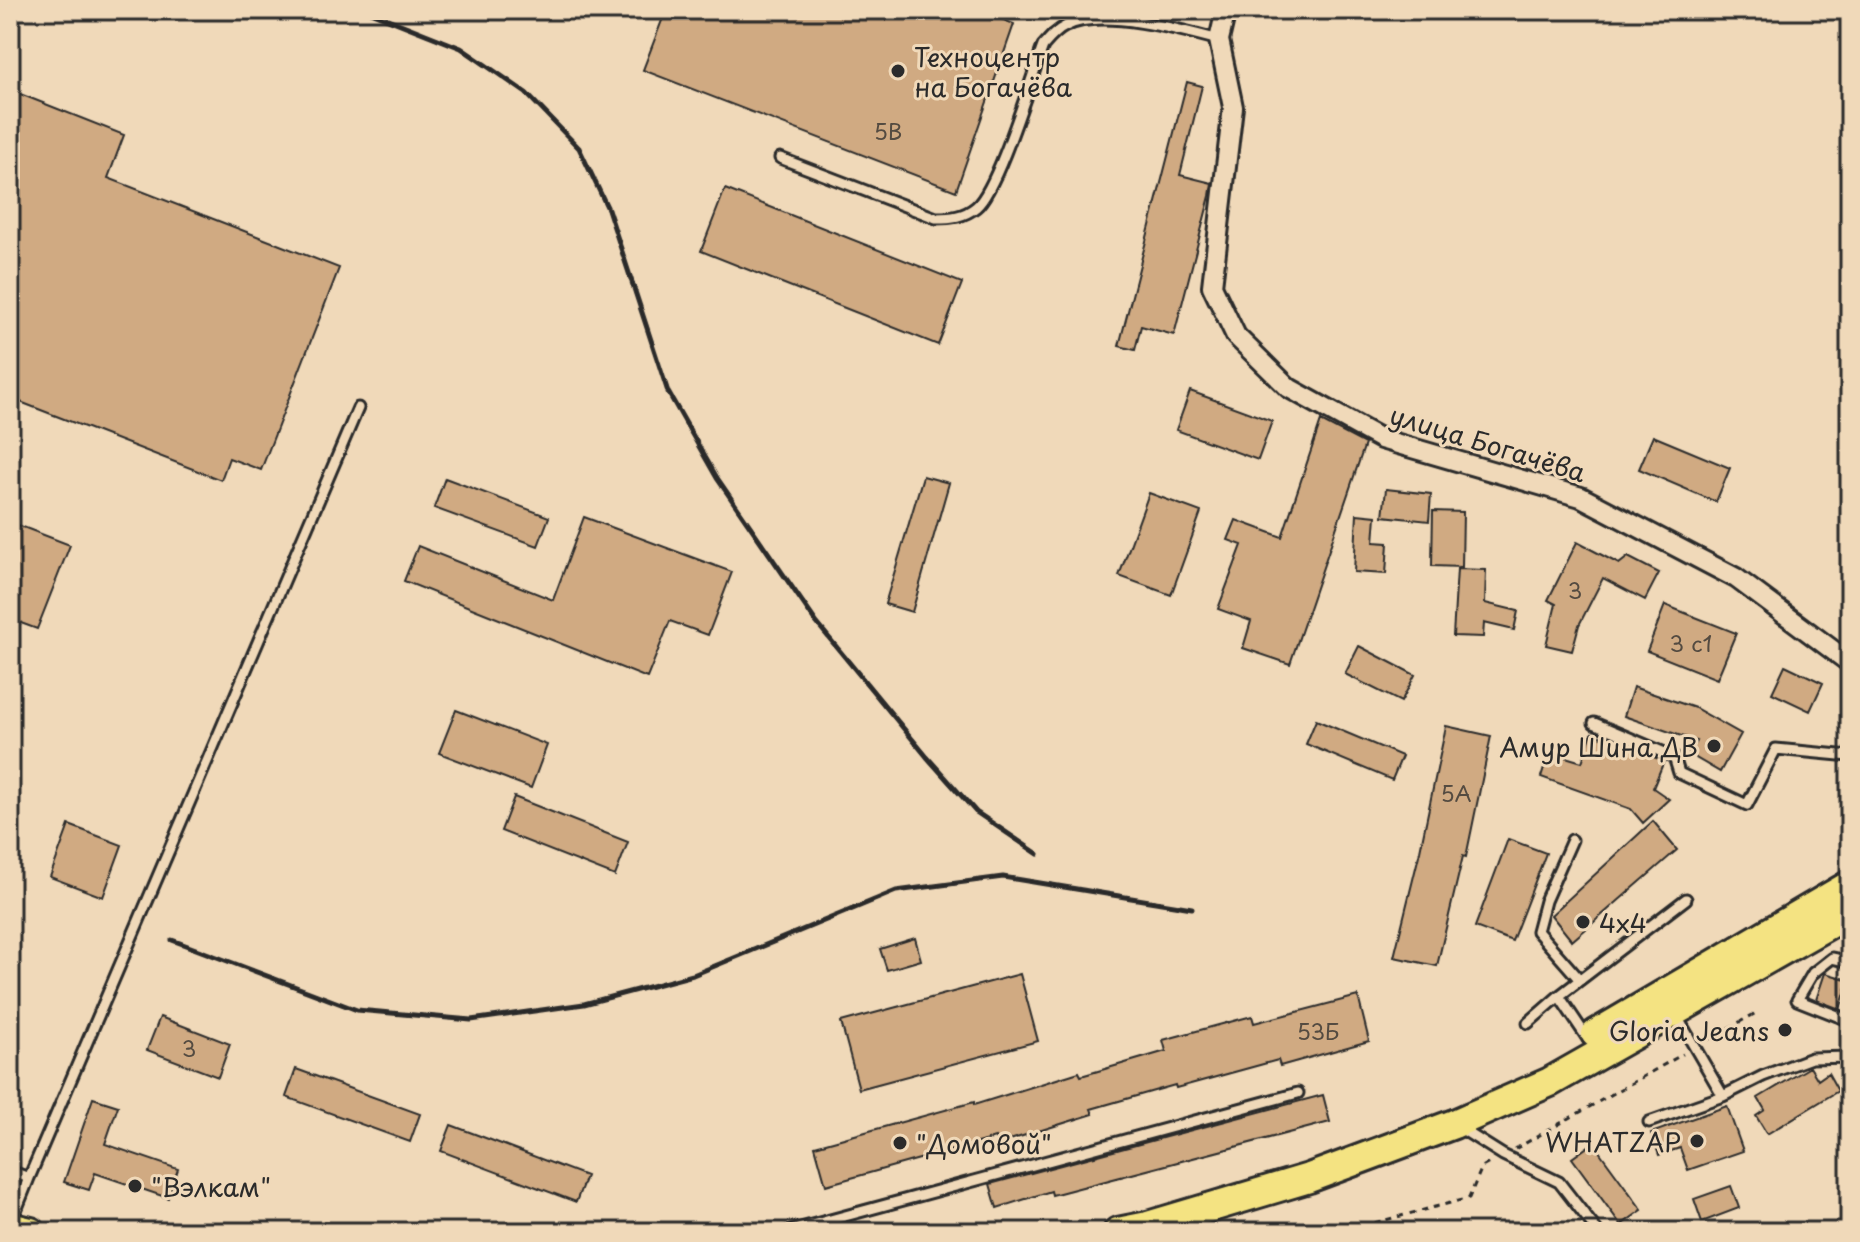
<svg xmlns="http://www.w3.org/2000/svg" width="1860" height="1242" viewBox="0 0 1860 1242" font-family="'Playpen Sans',sans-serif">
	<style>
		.building { fill: #d0aa82; stroke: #2b2b2b; stroke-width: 2 }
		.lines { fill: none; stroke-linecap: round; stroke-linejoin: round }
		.lane-casing { stroke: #2b2b2b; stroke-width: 15 }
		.street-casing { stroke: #2b2b2b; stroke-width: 24 }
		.primary-casing { stroke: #2b2b2b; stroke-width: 34 }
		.path { stroke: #2b2b2b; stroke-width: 3; stroke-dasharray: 6 6; stroke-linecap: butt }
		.lane { stroke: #f0d9b9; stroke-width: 9 }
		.street { stroke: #f0d9b9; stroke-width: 18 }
		.primary { stroke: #f4e382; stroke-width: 28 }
		.rail { stroke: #2b2b2b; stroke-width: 5 }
		.poi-dot { fill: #2b2b2b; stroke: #f0d9b9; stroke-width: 3 }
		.labels { text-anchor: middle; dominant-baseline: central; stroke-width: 6; stroke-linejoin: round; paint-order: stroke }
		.number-label { font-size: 22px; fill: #544b41 }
		.poi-label { font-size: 26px; fill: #2b2b2b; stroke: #f0d9b9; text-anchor: start }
		.street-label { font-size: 26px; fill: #2b2b2b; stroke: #f0d9b9 }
	</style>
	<rect width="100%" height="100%" fill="#f0d9b9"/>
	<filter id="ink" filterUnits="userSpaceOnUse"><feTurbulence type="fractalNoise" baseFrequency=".0125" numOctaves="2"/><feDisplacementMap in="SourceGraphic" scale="16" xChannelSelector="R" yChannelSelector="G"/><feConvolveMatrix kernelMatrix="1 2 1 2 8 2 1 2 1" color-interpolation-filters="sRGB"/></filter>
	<g filter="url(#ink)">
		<path class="building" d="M666,10H978L1014,24L956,191L643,70Z
			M1187,82L1202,86L1180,175L1212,183L1210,196L1174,335L1141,326L1135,350L1119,346Z
			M10,90L124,135L108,178L339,268L261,470L229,458L221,480L10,398Z
			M725,189L962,283L938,345L701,251Z
			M1190,391L1272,421L1258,460L1176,430Z
			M1321,421L1365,444L1290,664L1243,648L1251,621L1218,609L1242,545L1228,540L1236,520L1282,537Z
			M1653,436L1730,468L1716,502L1639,469Z
			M923,476L949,483L912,612L885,604Z
			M445,478L549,517L538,546L434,508Z
			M1386,489L1431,494L1429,521L1383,516Z
			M1149,493L1201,512L1171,595L1119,576Z
			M1433,511L1463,512L1462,567L1432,566Z
			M1357,514L1376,516L1374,542L1388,543L1386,574L1354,572Z
			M584,517L732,572L708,635L670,621L647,678L404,581L418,546L553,600Z
			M10,522L70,545L37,629L10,619Z
			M1577,542L1619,564L1628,557L1659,573L1645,600L1603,578L1579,625L1572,651L1546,645L1556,604L1548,600Z
			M1457,569L1486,570L1485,603L1518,611L1514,630L1484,623L1483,637L1453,636Z
			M1665,605L1736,633L1717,679L1647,651Z
			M1359,646L1415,675L1401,702L1345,674Z
			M1785,665L1823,683L1810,711L1772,693Z
			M1633,687L1695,708L1741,734L1720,772L1689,754L1696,741L1624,716Z
			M456,710L547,745L531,788L439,753Z
			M1316,720L1402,756L1392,780L1306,744Z
			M1446,726L1491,736L1466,857L1463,856L1437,966L1394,957L1420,851Z
			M1592,733L1664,761L1653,788L1669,799L1643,823L1631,809L1541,777L1549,752L1582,762Z
			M514,797L628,842L615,876L501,831Z
			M1653,821L1677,850L1572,941L1551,915Z
			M69,825L122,845L103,897L50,877Z
			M1508,839L1546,853L1512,941L1475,927Z
			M915,938L921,960L887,970L880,949Z
			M1825,973L1849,980L1840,1009L1816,1000Z
			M1020,974L1038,1041L859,1089L841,1022Z
			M1358,996L1369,1041L1280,1066L1278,1060L1176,1088L1175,1085L1091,1109L1093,1114L997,1144L995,1138L826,1185L815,1146L974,1102V1105L1079,1072L1081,1076L1166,1051L1163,1040L1252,1016L1254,1023Z
			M160,1017L230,1044L218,1077L147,1050Z
			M1810,1067L1818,1080L1828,1073L1838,1091L1767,1134L1756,1116L1765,1110L1758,1098Z
			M296,1069L420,1114L410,1142L286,1097Z
			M1323,1095L1330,1122L1052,1195L1051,1191L997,1208L990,1184Z
			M93,1098L118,1106L105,1144L178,1169L168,1198L95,1173L89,1190L64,1182Z
			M1727,1106L1743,1151L1688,1170L1680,1148L1659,1155L1651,1133Z
			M451,1125L586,1176L576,1202L441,1151Z
			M1593,1143L1642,1210L1621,1225L1572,1158Z
			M1731,1186L1739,1208L1702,1222L1694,1199Z"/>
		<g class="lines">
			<defs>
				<path id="lane" d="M780,158L936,218C951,218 964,217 976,207C998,189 1031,78 1043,46C1050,38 1057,30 1066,26C1101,8 1182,30 1219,40
					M1594,723L1674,757L1679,773L1747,805L1776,749L1850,756
					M1572,840L1545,901L1537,931L1580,980
					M1850,962L1832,958L1813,973L1797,1000L1850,1021
					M1676,1015L1723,1096L1763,1076L1811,1058L1850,1057
					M1528,1023L1559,996
					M1588,1039L1559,996L1686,899
					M1649,1122L1723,1096
					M1460,1128L1503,1155L1559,1182L1598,1232
					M10,1171L29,1178L11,1223
					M29,1178L358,408
					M786,1232L1298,1093"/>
				<path id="street" d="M1226,10L1219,40L1233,107L1212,286L1236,336L1289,388L1381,439L1581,497L1736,578L1850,663"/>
				<path id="primary" d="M1596,1034L1850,885
					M10,1227L31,1232
					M1118,1232L1148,1226L1309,1178L1454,1124L1550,1082L1850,912"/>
			</defs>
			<use href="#lane" class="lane-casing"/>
			<use href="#street" class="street-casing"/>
			<use href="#primary" class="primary-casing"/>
			<path class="path" d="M1707,1040L1756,1013
				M1515,1149L1683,1054
				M1340,1232L1469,1198L1482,1167L1491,1162"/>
			<use href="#lane" class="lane"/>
			<use href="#street" class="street"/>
			<use href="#primary" class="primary"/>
			<path class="rail" d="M365,10L461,48L526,93L579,148L608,209L668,392L717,478L816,622L927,757L976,812L1038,854
				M172,940L357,1010L471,1020L584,1004L693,975L896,891L1003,877L1192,908"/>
		</g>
	</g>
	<g class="poi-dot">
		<circle cx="898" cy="71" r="8"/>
		<circle cx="1714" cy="746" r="8"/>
		<circle cx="1583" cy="922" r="8"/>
		<circle cx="1785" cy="1030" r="8"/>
		<circle cx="1697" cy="1141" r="8"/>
		<circle cx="900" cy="1143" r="8"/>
		<circle cx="135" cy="1186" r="8"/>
	</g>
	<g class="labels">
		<g class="number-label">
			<text x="888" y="130">5В</text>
			<text x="1575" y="589">3</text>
			<text x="1691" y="642">3 с1</text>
			<text x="1456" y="792">5А</text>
			<text x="1318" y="1030">53Б</text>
			<text x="189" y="1047">3</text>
		</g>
		<g class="poi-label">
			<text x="914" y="56">Техноцентр<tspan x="914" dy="30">на Богачёва</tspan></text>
			<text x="1698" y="746" text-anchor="end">Амур Шина ДВ</text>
			<text x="1599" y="922">4х4</text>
			<text x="1769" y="1030" text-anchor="end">Gloria Jeans</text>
			<text x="1681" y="1141" text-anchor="end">WHATZAP</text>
			<text x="916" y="1143">"Домовой"</text>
			<text x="151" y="1186">"Вэлкам"</text>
		</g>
		<g class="street-label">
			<text transform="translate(1488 443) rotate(17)">улица Богачёва</text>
		</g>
	</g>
	<rect width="1860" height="1242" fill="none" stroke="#f0d9b9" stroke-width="40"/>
	<rect x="20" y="20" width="1820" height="1202" fill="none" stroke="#2b2b2b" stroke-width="3" filter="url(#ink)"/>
</svg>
